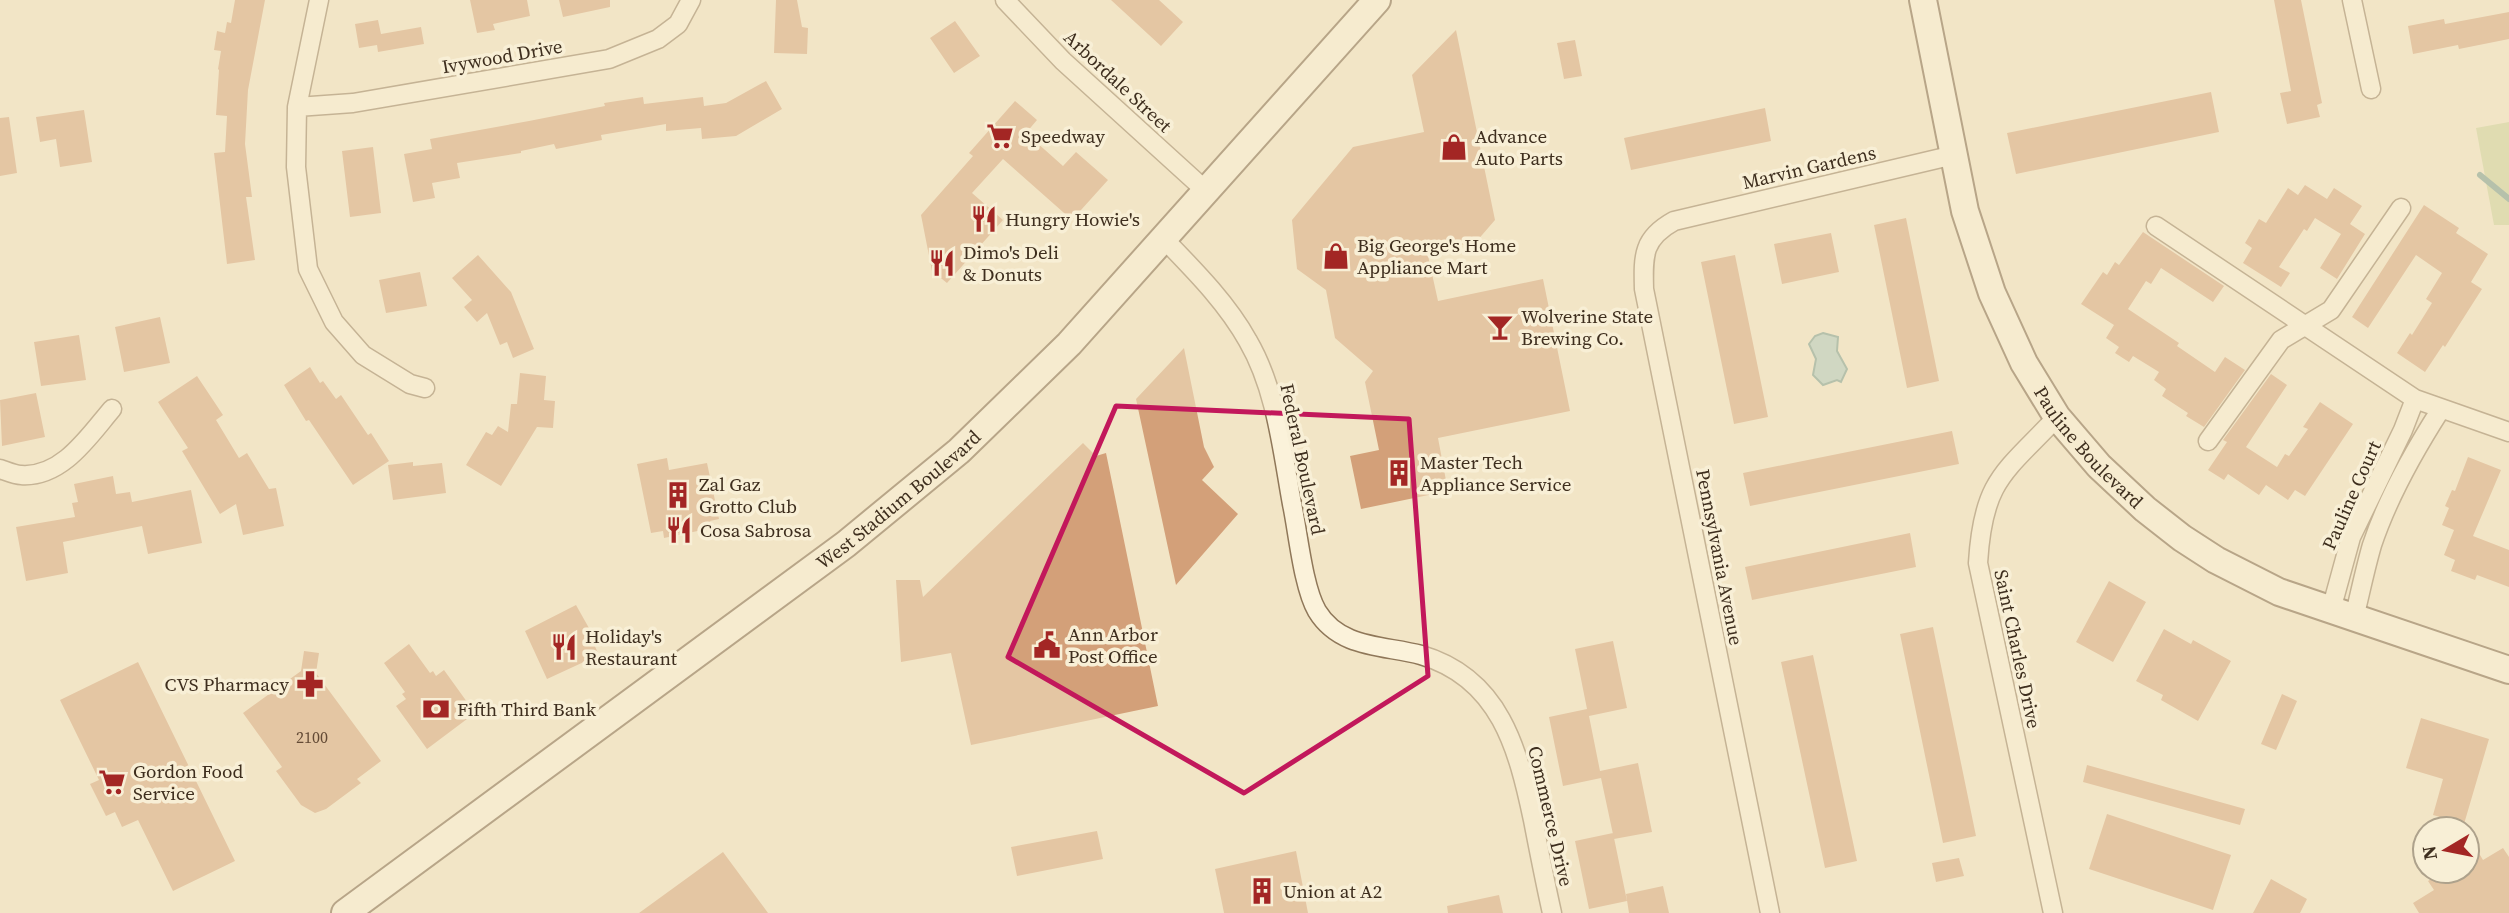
<svg xmlns="http://www.w3.org/2000/svg" width="2509" height="913" viewBox="0 0 2509 913" font-family="'Source Serif 4',serif">
	<style>
		.green { fill: #cad198 }
		.water { fill: #a7c5bd; stroke: #6d958b; stroke-width: 2 }
		.lines { fill: none; stroke-linecap: round; stroke-linejoin: round }
		.stream { stroke: #6d958b; stroke-width: 6 }
		.building { fill: #d3a079 }
		.street-casing { stroke: #8f7759; stroke-width: 21 }
		.secondary-casing { stroke: #71583c; stroke-width: 30 }
		.street { stroke: #fbf2da; stroke-width: 18 }
		.secondary { stroke: #fbf2da; stroke-width: 26 }
		.marked { fill: none; stroke: #c2185b; stroke-width: 5; stroke-linejoin: round }
		.labels { text-anchor: middle; dominant-baseline: central; stroke-width: 7; stroke-linejoin: round; paint-order: stroke }
		.number-label { font-size: 16px; fill: #634a35 }
		.street-label { font-size: 19px; fill: #3e2e1e; stroke: #f8efd6 }
		.poi-label { font-size: 19px; fill: #3e2e1e; stroke: #f8efd6; text-anchor: start }
	</style>
	<rect width="100%" height="100%" fill="#f2e5c6"/>
	<path class="green" d="M2509,122V225H2494L2476,128Z"/>
	<path class="water" d="M1823,333L1838,337L1837,351L1847,369L1841,382L1837,380L1823,385L1813,375L1816,359L1809,344L1815,336Z"/>
	<g class="lines">
		<path class="stream" d="M2480,175L2509,199"/>
	</g>
	<path class="building" d="M235,0H265L248,90L245,144L252,197H246L255,260L227,264L214,153L225,152L227,116L216,115L219,70L218,69L221,51L214,50L217,31L225,33L227,22L231,23Z
		M470,0H527L530,16L493,24L495,30L477,33Z
		M559,0H610V7L563,17Z
		M776,0H797L802,27L808,28L807,54L774,53Z
		M1111,0H1159L1183,22L1161,46Z
		M2274,0H2301L2322,103L2317,105L2320,117L2287,124L2280,93L2291,91Z
		M2509,12V39L2459,49L2458,45L2413,54L2408,26L2444,19L2445,24Z
		M378,20L381,34L421,27L424,44L378,52L377,45L359,48L355,24Z
		M955,21L980,56L954,73L930,38Z
		M1456,30L1495,220L1476,242L1427,251L1438,301L1543,279L1570,411L1438,438L1448,491L1361,509L1350,456L1379,450L1365,382L1373,371L1335,338L1326,290L1297,269L1292,220L1353,147L1424,132L1412,75Z
		M1575,40L1582,76L1564,79L1557,43Z
		M766,81L782,109L736,136L702,139L701,128L666,131V124L601,135L602,140L556,149L554,144L521,151V153L457,163L460,178L432,183L435,198L413,202L404,154L432,149L430,139L529,121L605,106L604,103L643,97L644,104L703,97L704,106L726,103Z
		M2211,92L2219,132L2016,174L2007,133Z
		M1015,101L1037,120L1026,133L1063,166L1076,152L1108,180L1072,220L1003,159L972,193L1003,220L947,283L932,271L921,215L973,156L969,153Z
		M1765,108L1771,141L1631,170L1624,138Z
		M84,110L92,162L60,167L56,139L40,142L36,117Z
		M9,117L17,173L0,176V118Z
		M373,147L381,213L350,217L342,151Z
		M2305,185L2327,199L2334,188L2362,206L2350,224L2365,234L2337,279L2320,268L2341,234L2315,218L2307,231L2304,229L2279,267L2290,273L2281,287L2243,263L2252,248L2245,243L2259,219L2266,223L2288,188L2298,195Z
		M2424,205L2459,228L2456,233L2488,254L2471,282L2482,289L2445,347L2443,345L2425,372L2397,353L2410,333L2412,335L2432,303L2426,299L2442,273L2416,255L2368,328L2352,317Z
		M1906,218L1939,381L1907,388L1874,225Z
		M2143,232L2224,286L2213,302L2161,268L2151,284L2146,281L2128,309L2179,343L2177,346L2215,372L2225,357L2245,370L2204,427L2186,416L2188,413L2162,396L2166,389L2154,380L2159,372L2133,356L2129,362L2115,353L2119,347L2106,338L2114,325L2081,304L2103,272L2107,275L2115,262L2119,265Z
		M1831,233L1839,272L1782,284L1774,244Z
		M478,255L511,292L534,349L513,358L507,342L500,345L487,313L477,322L464,307L472,300L452,278Z
		M1735,255L1768,417L1734,424L1701,262Z
		M420,272L427,306L386,313L379,280Z
		M160,317L170,363L124,372L115,327Z
		M79,335L86,380L41,386L34,342Z
		M1184,348L1204,447L1214,467L1202,480L1238,514L1176,585L1136,399Z
		M310,367L320,383L323,381L336,399L341,395L368,435L371,433L389,461L353,485L309,420L306,421L284,385Z
		M520,373L546,376L544,400L555,401L553,428L537,427L501,486L466,465L486,432L492,435L498,426L508,432L511,404H517Z
		M2271,374L2287,385L2246,447L2277,467L2285,454L2289,456L2308,429L2303,427L2320,402L2353,424L2305,496L2295,490L2288,500L2266,485L2259,495L2228,474L2224,480L2208,470L2227,442L2223,440Z
		M197,376L223,415L216,420L239,458L247,453L269,489L276,488L284,526L243,535L236,504L220,514L182,451L188,448L158,402Z
		M36,393L45,437L2,446L0,400Z
		M1952,431L1959,464L1750,506L1743,473Z
		M1083,443L1096,456L1106,453L1158,706L971,745L951,653L901,662L896,580H920L923,597Z
		M2468,457L2501,470L2473,536L2509,550V587L2477,575L2475,580L2451,571L2455,560L2444,555L2454,530L2442,525L2449,508L2445,506L2452,490L2455,491Z
		M667,458L669,470L707,463L719,519L710,521L712,528L664,538L663,531L651,533L637,464Z
		M413,462V466L442,463L446,493L393,500L388,465Z
		M113,476L116,494L130,492L132,502L191,490L202,543L148,554L142,526L63,542L68,573L26,581L16,527L75,517L72,503L78,502L74,484Z
		M1910,533L1916,567L1752,600L1745,567Z
		M2109,581L2146,602L2113,662L2076,642Z
		M576,605L594,637L591,638L599,655L547,679L525,631Z
		M1933,627L1976,836L1943,843L1900,634Z
		M2164,629L2191,644L2193,640L2231,661L2198,721L2161,700L2163,695L2136,681Z
		M1613,641L1627,708L1589,716L1600,771L1638,763L1652,832L1614,839L1601,778L1563,786L1549,717L1587,709L1575,649Z
		M409,644L430,673L433,671L436,676L444,670L475,713L427,749L396,706L406,699L402,694L405,692L384,663Z
		M304,651L319,653L316,673L381,761L357,779L361,783L326,809L315,813L301,805L276,771L282,767L243,713L301,671Z
		M1813,655L1857,861L1825,868L1781,662Z
		M138,662L235,861L173,891L138,820L122,827L115,812L106,816L90,784L99,780L60,700Z
		M2282,694L2297,701L2276,750L2261,744Z
		M2421,718L2489,739L2464,824L2433,815L2443,779L2406,768Z
		M2087,765L2245,809L2240,825L2083,782Z
		M2107,814L2231,855L2213,910L2089,869Z
		M1097,831L1103,859L1017,876L1011,847Z
		M1613,833L1627,901L1589,909L1575,841Z
		M2503,848L2509,857V913H2419L2413,903L2434,890L2428,881L2444,871H2467V857L2477,850L2483,860Z
		M1296,851L1308,913H1224L1215,869Z
		M723,852L768,913H639Z
		M1959,858L1964,876L1936,882L1932,863Z
		M2271,879L2307,899L2300,913H2253Z
		M1663,886L1669,913H1629L1626,894Z
		M1499,895L1503,913H1448L1447,906Z"/>
	<g class="lines">
		<defs>
			<path id="street" d="M319,0L297,107L296,167L308,269L334,322L363,355L410,384L425,388
				M1005,0L1063,61L1205,190
				M2352,0L2371,89
				M297,107L353,103L609,59L658,39L678,24L691,0
				M2156,226L2415,399L2509,432
				M1164,239C1194,270 1227,303 1248,341C1276,389 1282,449 1292,504C1298,532 1303,587 1317,611C1340,649 1384,645 1421,655C1500,678 1518,749 1533,820C1539,851 1545,882 1552,913
				M2208,441L2281,340L2331,310L2401,208
				M0,469C6,471 15,475 21,475C62,478 89,436 112,409
				M2331,610L2351,537L2403,430L2415,399
				M2354,618C2360,594 2365,569 2372,545C2388,497 2414,451 2441,409
				M1770,913L1644,289C1643,255 1643,238 1674,221L1954,155
				M2053,913L1978,563C1983,480 2004,473 2057,417"/>
			<g id="secondary">
				<path id="s1" d="M1923,0L1965,211L1992,293L2024,363L2057,417L2099,466L2145,509L2182,538L2216,560L2279,592L2509,670"/>
				<path id="s2" d="M345,913L846,544L959,451L1069,344L1377,0"/>
			</g>
		</defs>
		<use href="#street" class="street-casing"/>
		<use href="#secondary" class="secondary-casing"/>
		<use href="#street" class="street"/>
		<use href="#secondary" class="secondary"/>
	</g>
	<path d="M0 0H2509V913H0ZM1116,406L1409,419L1428,676L1244,793L1008,657Z" fill="#f2e5c6" fill-opacity=".55" fill-rule="evenodd"/>
	<path class="marked" d="M1116,406L1409,419L1428,676L1244,793L1008,657Z"/>
	<defs>
		<symbol id="supermarket-bare" viewBox="-9 -9 18 18"><path d="M-6-5.5h2.5l.6 2H6L4.5 2H-2.5L-4.4-4H-6ZM-1.5 3.2a1.3 1.3 0 1 0 .1 0ZM3 3.2a1.3 1.3 0 1 0 .1 0Z" fill="#a32624" stroke="#f8efd6" stroke-width="2.5" paint-order="stroke"/></symbol>
		<symbol id="shop-bare" viewBox="-9 -9 18 18"><path d="M-5-2.5h2.3a2.7 3.5 0 0 1 5.4 0H5L5.5 6h-11ZM-1.5-2.5h3a1.5 2.3 0 0 0-3 0Z" fill="#a32624" stroke="#f8efd6" stroke-width="2.5" paint-order="stroke"/></symbol>
		<symbol id="restaurant-bare" viewBox="-9 -9 18 18"><path d="M-5-6h1v4h1v-4h1v4h1v-4h1v5L-1.5 .5V6h-2V.5L-5-1ZM5-6V6H3V1.5H1.5Q1.5-4 5-6Z" fill="#a32624" stroke="#f8efd6" stroke-width="2.5" paint-order="stroke"/></symbol>
		<symbol id="bar-bare" viewBox="-9 -9 18 18"><path d="M-6-5H6L.8 .8V4.5H3.5V6h-7V4.5H-.8V.8Z" fill="#a32624" stroke="#f8efd6" stroke-width="2.5" paint-order="stroke"/></symbol>
		<symbol id="building-bare" viewBox="-9 -9 18 18"><path d="M-4-6H4V6H1V3H-1V6H-4ZM-2.5-4.3h1.7v1.8h-1.7ZM.8-4.3h1.7v1.8H.8ZM-2.5-1h1.7V.8h-1.7ZM.8-1h1.7V.8H.8Z" fill="#a32624" stroke="#f8efd6" stroke-width="2.5" paint-order="stroke"/></symbol>
		<symbol id="civic-bare" viewBox="-9 -9 18 18"><path d="M-.6-6.5H3V-4.5H.6V-3L4-1V1h2V6H-6V1h2V-1L-.6-3ZM-1.2 2.5V6h2.4V2.5Z" fill="#a32624" stroke="#f8efd6" stroke-width="2.5" paint-order="stroke"/></symbol>
		<symbol id="pharmacy-bare" viewBox="-9 -9 18 18"><path d="M-2-6h4v4h4v4h-4v4h-4v-4h-4v-4h4Z" fill="#a32624" stroke="#f8efd6" stroke-width="2.5" paint-order="stroke"/></symbol>
		<symbol id="bank-bare" viewBox="-9 -9 18 18"><path d="M-6-4H6V4H-6ZM0-2.3a2.3 2.3 0 1 0 0 4.6a2.3 2.3 0 1 0 0-4.6Z" fill="#a32624" stroke="#f8efd6" stroke-width="2.5" paint-order="stroke"/></symbol>
	</defs>
	<g fill-rule="evenodd">
		<use href="#supermarket-bare" x="981" y="117" width="38" height="38"/>
		<use href="#shop-bare" x="1435" y="128" width="38" height="38"/>
		<use href="#restaurant-bare" x="965" y="200" width="38" height="38"/>
		<use href="#shop-bare" x="1317" y="237" width="38" height="38"/>
		<use href="#restaurant-bare" x="923" y="244" width="38" height="38"/>
		<use href="#bar-bare" x="1481" y="308" width="38" height="38"/>
		<use href="#building-bare" x="1380" y="454" width="38" height="38"/>
		<use href="#building-bare" x="659" y="476" width="38" height="38"/>
		<use href="#restaurant-bare" x="660" y="511" width="38" height="38"/>
		<use href="#civic-bare" x="1028" y="626" width="38" height="38"/>
		<use href="#restaurant-bare" x="545" y="628" width="38" height="38"/>
		<use href="#pharmacy-bare" x="291" y="665" width="38" height="38"/>
		<use href="#bank-bare" x="417" y="690" width="38" height="38"/>
		<use href="#supermarket-bare" x="93" y="763" width="38" height="38"/>
		<use href="#building-bare" x="1243" y="872" width="38" height="38"/>
	</g>
	<g class="labels">
		<g class="number-label">
			<text x="312" y="737">2100</text>
		</g>
		<g class="street-label">
			<text transform="translate(502 56) rotate(-10)">Ivywood Drive</text>
			<text transform="translate(1118 81) rotate(43)">Arbordale Street</text>
			<text transform="translate(1809 167) rotate(-13)">Marvin Gardens</text>
			<text stroke="none"><textPath href="#s1" startOffset="485">Pauline Boulevard</textPath></text>
			<text transform="translate(1303 459) rotate(78)">Federal Boulevard</text>
			<text transform="translate(2351 495) rotate(-66)">Pauline Court</text>
			<text stroke="none"><textPath href="#s2" startOffset="691">West Stadium Boulevard</textPath></text>
			<text transform="translate(1720 557) rotate(79)">Pennsylvania Avenue</text>
			<text transform="translate(2018 649) rotate(78)">Saint Charles Drive</text>
			<text transform="translate(1551 816) rotate(77)">Commerce Drive</text>
		</g>
		<g class="poi-label">
			<text x="1021" y="136">Speedway</text>
			<text x="1475" y="136">Advance<tspan x="1475" dy="22">Auto Parts</tspan></text>
			<text x="1005" y="219">Hungry Howie's</text>
			<text x="1357" y="245">Big George's Home<tspan x="1357" dy="22">Appliance Mart</tspan></text>
			<text x="963" y="252">Dimo's Deli<tspan x="963" dy="22">&amp; Donuts</tspan></text>
			<text x="1521" y="316">Wolverine State<tspan x="1521" dy="22">Brewing Co.</tspan></text>
			<text x="1420" y="462">Master Tech<tspan x="1420" dy="22">Appliance Service</tspan></text>
			<text x="699" y="484">Zal Gaz<tspan x="699" dy="22">Grotto Club</tspan></text>
			<text x="700" y="530">Cosa Sabrosa</text>
			<text x="1068" y="634">Ann Arbor<tspan x="1068" dy="22">Post Office</tspan></text>
			<text x="585" y="636">Holiday's<tspan x="585" dy="22">Restaurant</tspan></text>
			<text x="289" y="684" text-anchor="end">CVS Pharmacy</text>
			<text x="457" y="709">Fifth Third Bank</text>
			<text x="133" y="771">Gordon Food<tspan x="133" dy="22">Service</tspan></text>
			<text x="1283" y="891">Union at A2</text>
		</g>
	</g>
	<g transform="translate(2446 850) rotate(260)"><circle r="33" fill="#f8efd6" stroke="#aea28c" stroke-width="2"/>
	<path d="M0-5L12 26L0 18L-12 26Z" fill="#a32624"/>
	<text y="-10" font-size="19" font-weight="bold" text-anchor="middle" fill="#3e2e1e">N</text>
	</g>
</svg>
